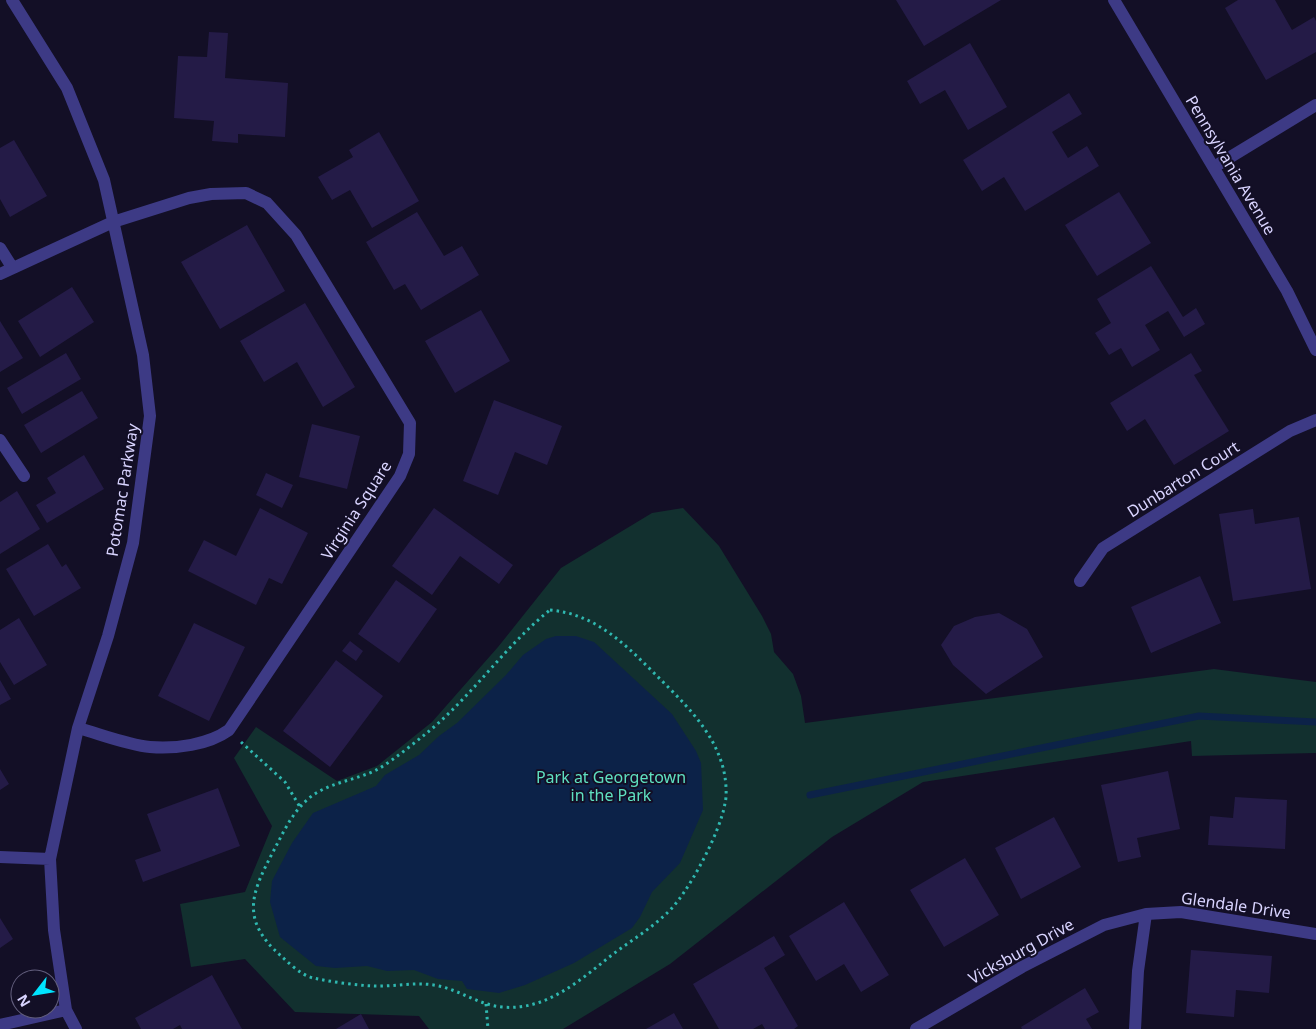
<svg xmlns="http://www.w3.org/2000/svg" width="1316" height="1029" viewBox="0 0 1316 1029" font-family="'Noto Sans',sans-serif">
	<style>
		.green { fill: #12302f }
		.water { fill: #0c2248 }
		.lines { fill: none; stroke-linecap: round; stroke-linejoin: round }
		.stream { stroke: #0c2248; stroke-width: 7 }
		.building { fill: #241b47 }
		.path { stroke: #2fb8b0; stroke-width: 3; stroke-dasharray: 2.5 4; stroke-linecap: butt }
		.minor { stroke: #3d3a85; stroke-width: 12 }
		.tertiary { stroke: #3d3a85; stroke-width: 12 }
		.labels { text-anchor: middle; dominant-baseline: central; stroke-width: 4; stroke-linejoin: round; paint-order: stroke }
		.street-label { font-size: 16px; fill: #d9d4ff; stroke: #130f26 }
		.park-label { font-size: 16px; fill: #5fe0c0; stroke: #130f26 }
	</style>
	<rect width="100%" height="100%" fill="#130f26"/>
	<path class="green" d="M683,508L719,546L762,616L771,634L774,652L793,674L801,696L805,723L1214,669L1316,682V753L1192,756L1191,741L923,782L832,837L670,964L563,1029H429L419,1016L295,1012L245,959L191,967L180,904L245,892L272,826L234,758L256,727L337,781L377,766L432,722L498,647L561,568L652,513Z"/>
	<path class="water" d="M556,636H576L594,642L672,714L696,751L701,763L703,810L680,863L652,892L640,917L632,928L574,963L525,985L499,993L467,989L462,981L438,979L414,970L387,971L367,966L335,968L316,966L280,937L270,902L272,881L292,843L313,813L376,786L385,775L419,755L439,736L457,723L506,675L523,655L546,639Z"/>
	<g class="lines">
		<path class="stream" d="M810,795L1199,716L1316,722"/>
	</g>
	<path class="building" d="M896,0H1001L924,46Z
		M1238,0H1275L1292,30L1314,17L1316,21V52L1266,80L1225,8Z
		M209,32L228,33L225,78L288,83L285,137L238,134V143L212,141L214,121L174,118L178,56L207,57Z
		M970,43L1007,107L968,130L945,90L920,104L907,81Z
		M1069,93L1082,114L1052,132L1068,158L1087,146L1099,166L1025,211L1004,177L982,191L963,160Z
		M379,132L419,201L372,228L350,190L332,200L318,177L353,157L349,150Z
		M14,140L47,196L10,217L0,199V148Z
		M1119,192L1151,243L1097,276L1065,225Z
		M417,212L444,256L462,246L479,275L421,310L405,284L394,290L366,242Z
		M247,225L285,291L220,329L181,262Z
		M1151,266L1183,317L1196,308L1205,324L1184,337L1168,311L1145,325L1160,350L1132,367L1121,348L1109,355L1095,333L1111,323L1097,299Z
		M72,287L94,322L40,357L18,321Z
		M305,303L355,387L323,407L297,362L264,382L240,341Z
		M481,310L510,361L455,393L425,341Z
		M0,321L23,358L0,372Z
		M66,353L81,379L22,414L7,388Z
		M1191,353L1202,371L1194,375L1229,431L1174,465L1145,419L1127,431L1110,403Z
		M82,391L98,418L41,453L24,425Z
		M494,400L562,426L547,465L515,452L498,495L463,481Z
		M312,424L360,436L347,489L299,477Z
		M84,455L104,489L47,523L36,505L56,493L47,478Z
		M266,473L293,485L282,508L256,495Z
		M17,491L40,529L0,554V502Z
		M260,508L308,533L282,584L269,578L256,605L188,571L204,540L236,556Z
		M434,508L513,565L499,584L460,556L432,595L392,566Z
		M1253,509L1255,524L1299,517L1311,589L1233,601L1219,514Z
		M48,544L62,567L66,564L81,588L34,616L6,569Z
		M1200,576L1221,623L1151,653L1131,607Z
		M396,580L437,609L399,663L358,634Z
		M999,613L1027,629L1043,657L986,694L953,665L941,645L954,626L975,617Z
		M19,618L47,665L14,685L0,662V630Z
		M194,623L245,647L209,721L158,696Z
		M350,641L363,651L356,661L342,651Z
		M336,660L383,696L330,767L283,731Z
		M0,680L11,699L0,705Z
		M0,769L9,784L0,790Z
		M1168,771L1180,829L1137,838L1141,857L1118,862L1101,785Z
		M218,788L240,846L143,882L135,860L161,851L147,814Z
		M1235,797L1287,800L1285,849L1208,845L1210,816L1233,818Z
		M1054,817L1081,867L1021,899L995,848Z
		M965,858L999,915L944,947L910,890Z
		M844,902L889,975L861,992L844,964L816,981L789,936Z
		M0,918L13,939L0,948Z
		M774,936L785,955L764,968L798,1026L794,1029H765L762,1024L753,1029H719L693,984Z
		M1191,950L1272,956L1269,993L1236,990L1234,1017L1186,1013Z
		M212,975L242,1029H182L180,1025L173,1029H141L135,1018Z
		M1085,988L1099,1012L1086,1019L1092,1029H1022L1021,1027Z
		M674,1013L683,1029H646Z
		M361,1014L369,1029H336Z"/>
	<g class="lines">
		<path class="path" d="M550,610C595,614 624,643 655,674C684,703 718,734 725,777C726,784 727,796 725,803C721,831 687,896 666,914C648,931 627,943 608,958C577,983 544,1011 502,1007C480,1005 461,991 439,986C417,981 395,987 373,986C354,985 332,982 313,978C301,975 290,964 281,956C239,919 252,892 274,850C283,833 292,813 307,800C326,782 357,781 380,768C396,758 413,744 428,732C473,695 505,646 550,610Z
			M241,742L285,782L300,807
			M486,1004L488,1029"/>
		<path class="minor" d="M12,0L67,88L104,180L143,355L150,416L133,543L108,636L78,728L50,859L54,930L66,1010L76,1029
			M1214,167L1316,105
			M0,248L12,267
			M0,274L113,222L189,198L211,194L246,193L267,203L296,235L410,423L409,454L400,476L229,730C208,745 176,749 150,747C128,745 100,734 78,728
			M0,440L24,476
			M1080,581L1103,548L1290,431L1316,420
			M0,857L50,859
			M0,1025L66,1010
			M916,1029L1022,967L1104,925L1146,914L1181,912L1316,934
			M1135,1029L1138,971L1146,914"/>
		<path class="tertiary" d="M1114,0L1287,291L1316,350"/>
	</g>
	<g class="labels">
		<g class="street-label">
			<text transform="translate(1231 165) rotate(59)">Pennsylvania Avenue</text>
			<text transform="translate(1183 479) rotate(-32)">Dunbarton Court</text>
			<text transform="translate(122 490) rotate(-81)">Potomac Parkway</text>
			<text transform="translate(356 510) rotate(-57)">Virginia Square</text>
			<text transform="translate(1236 905) rotate(8)">Glendale Drive</text>
			<text transform="translate(1021 951) rotate(-29)">Vicksburg Drive</text>
		</g>
		<g class="park-label">
			<text x="611" y="777">Park at Georgetown<tspan x="611" dy="18">in the Park</tspan></text>
		</g>
	</g>
	<g transform="translate(35 994) rotate(239)"><circle r="24" fill="#130f26" stroke="#625e7d"/>
	<path d="M0-4L9 19L0 12L-9 19Z" fill="#00e5ff"/>
	<text y="-8" font-size="14" font-weight="bold" text-anchor="middle" fill="#d9d4ff">N</text>
	</g>
</svg>
